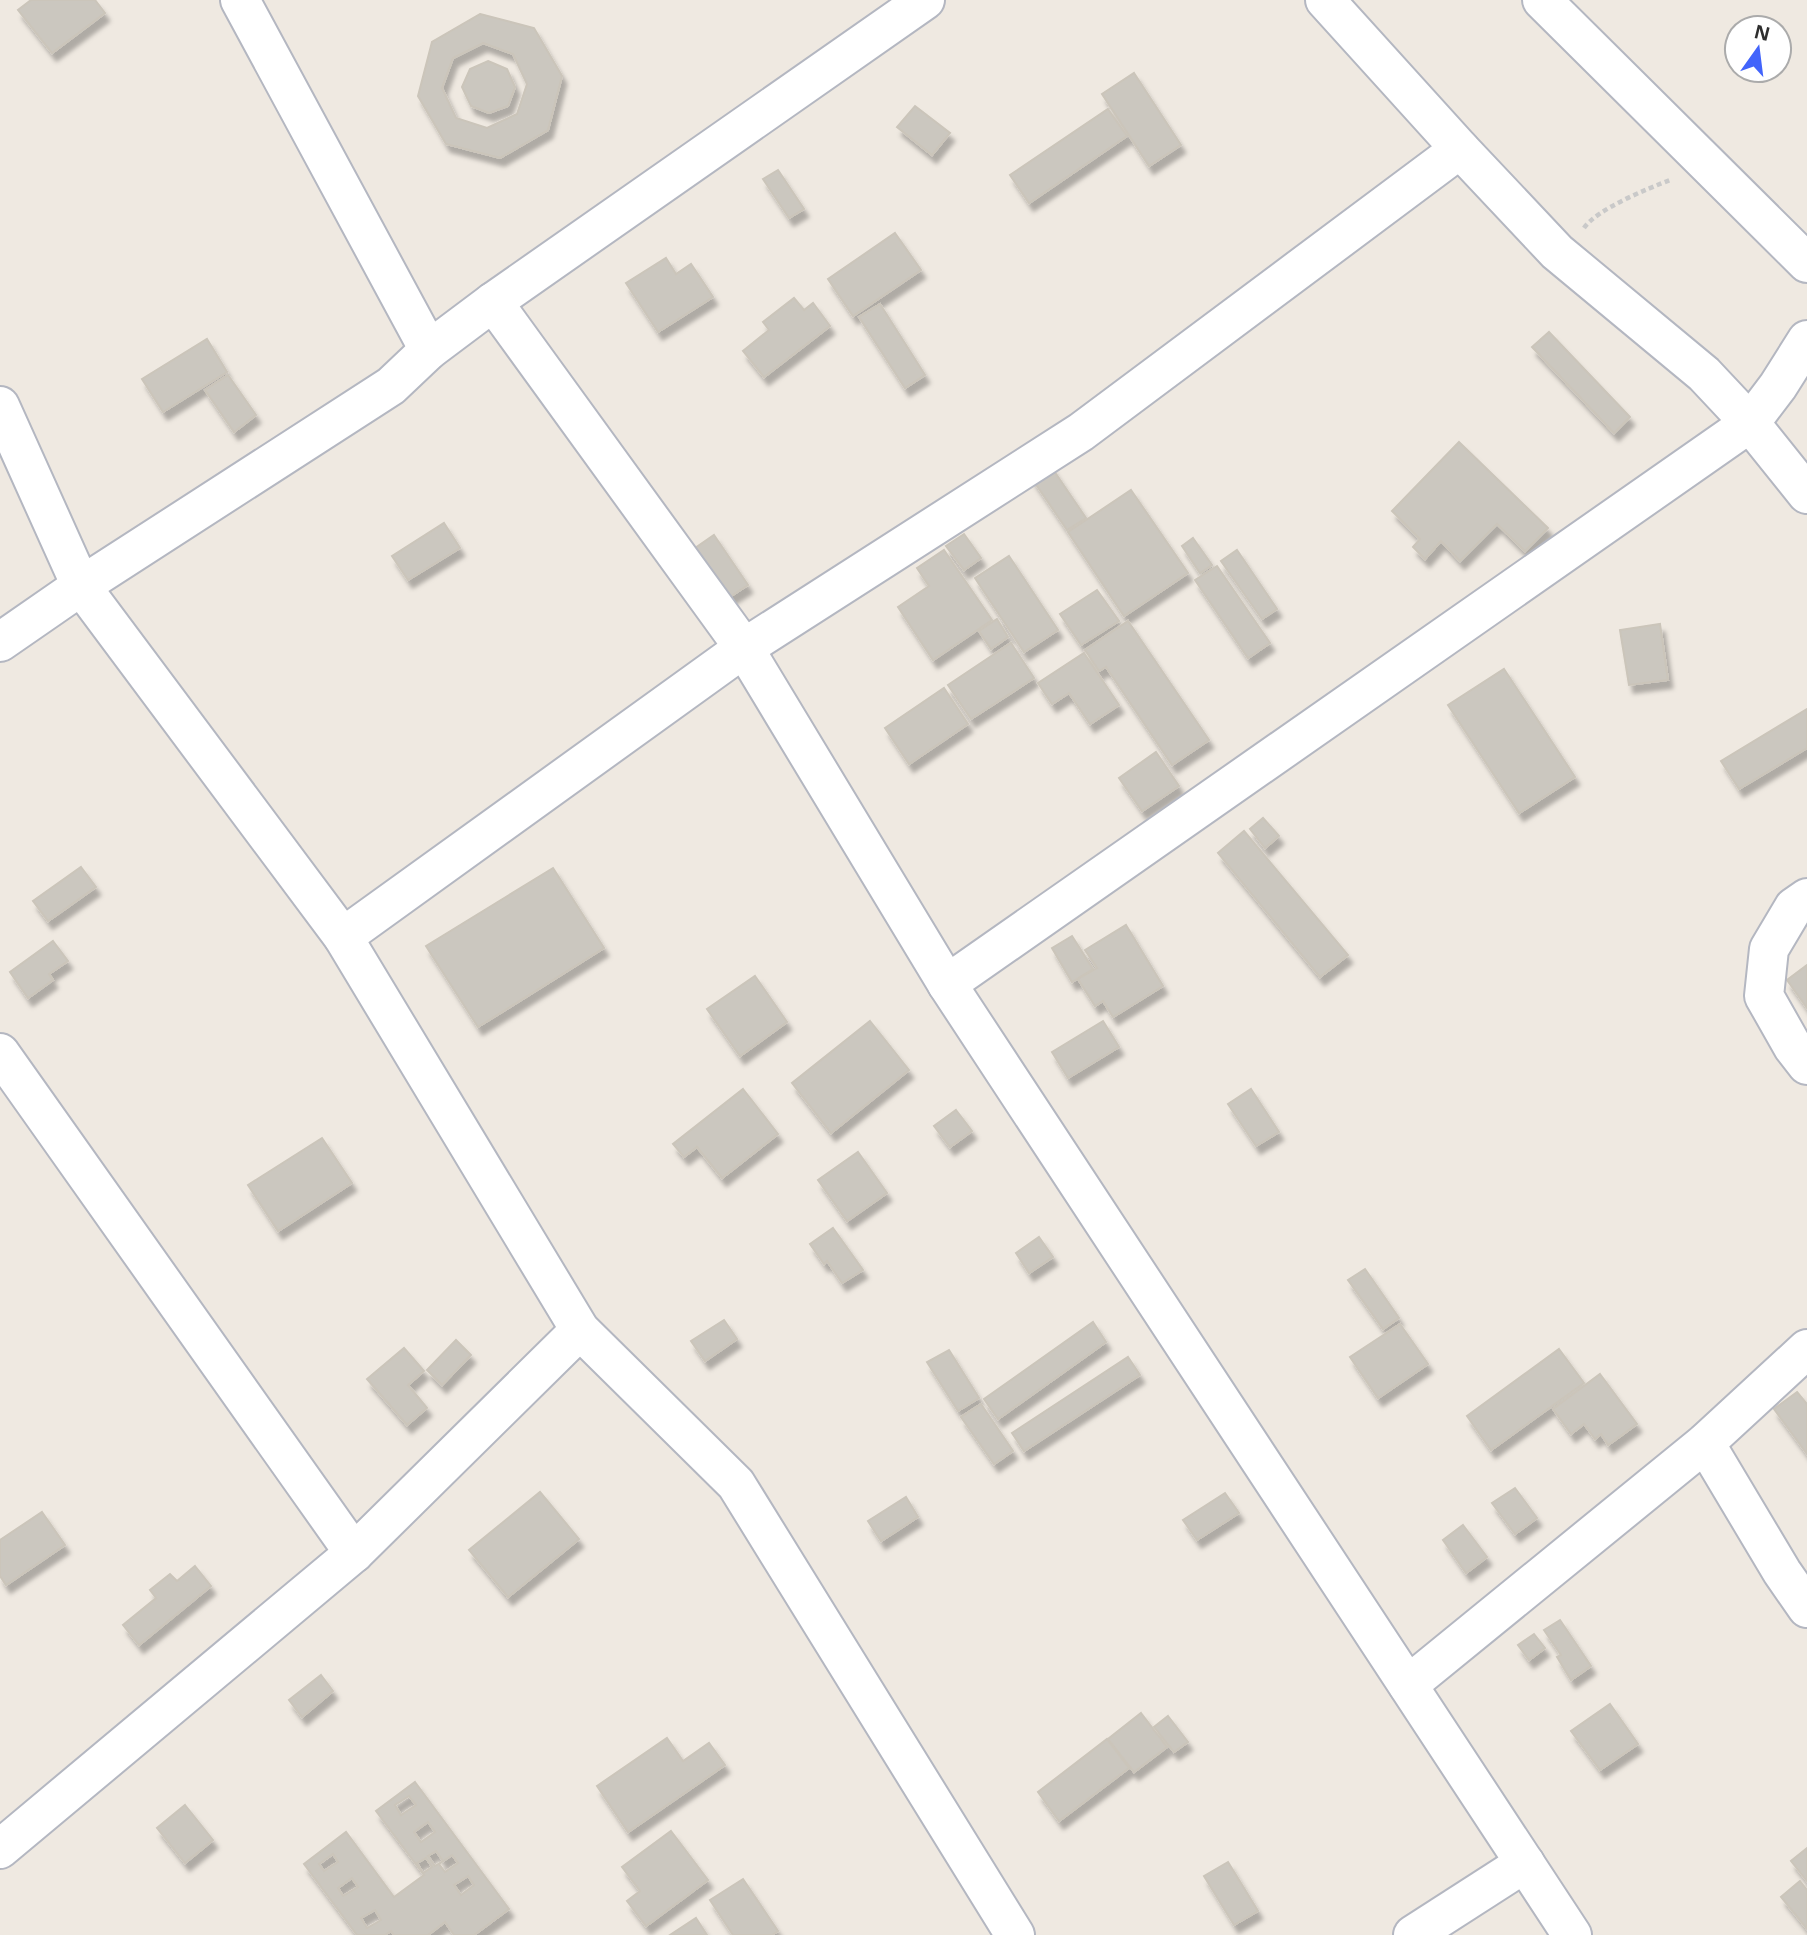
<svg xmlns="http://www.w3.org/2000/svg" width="1807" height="1935" font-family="'Noto Sans',sans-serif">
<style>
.building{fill:#cbc7bf;stroke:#cbc5ba;stroke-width:2;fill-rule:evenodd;filter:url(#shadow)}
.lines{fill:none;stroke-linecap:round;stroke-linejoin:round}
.street-casing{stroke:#b4b7c1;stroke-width:42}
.path{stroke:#c9c9c9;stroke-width:4.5;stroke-dasharray:5 3.5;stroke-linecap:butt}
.street{stroke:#fff;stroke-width:38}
</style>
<defs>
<filter id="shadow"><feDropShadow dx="4.5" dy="8" stdDeviation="2" flood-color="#0004"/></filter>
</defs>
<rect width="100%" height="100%" fill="#efe9e1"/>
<g class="building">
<polygon points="31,0 95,0 105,13 52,53 18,10"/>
<path d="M480,14L534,28L562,76L548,130L500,158L446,144L418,96L432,42ZM483,43L513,54L527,84L517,114L487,128L456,118L442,88L453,58Z"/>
<polygon points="488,61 507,69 515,87 508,106 489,113 471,106 462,87 470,69"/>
<polygon points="1134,73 1181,145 1149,166 1102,94"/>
<polygon points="915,106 950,133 932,155 897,127"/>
<polygon points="1108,109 1127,136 1029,203 1010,175"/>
<polygon points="778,170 804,209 789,218 763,179"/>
<polygon points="895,233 921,270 853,316 828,279"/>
<polygon points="666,258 676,274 691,264 713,297 658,332 626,283"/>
<polygon points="794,298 804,310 813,303 830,326 764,377 743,351 769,330 763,322"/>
<polygon points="880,304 925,375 905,388 859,317"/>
<polygon points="1549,332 1630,417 1614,433 1532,347"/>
<polygon points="207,339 227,372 163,412 142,379"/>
<polygon points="228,375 256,415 234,432 205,390"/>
<polygon points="1459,442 1548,528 1525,551 1497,524 1460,561 1441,541 1425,559 1413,547 1420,539 1392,511"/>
<polygon points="1050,465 1086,518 1067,530 1031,477"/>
<polygon points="1131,490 1188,573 1124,616 1068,532"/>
<polygon points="444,523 460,548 408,580 392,556"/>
<polygon points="964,534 981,558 964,570 946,546"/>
<polygon points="714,535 748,585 719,604 685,555"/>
<polygon points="1193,538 1212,565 1200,573 1182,546"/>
<polygon points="944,550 992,620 933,660 898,607 929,586 917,568"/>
<polygon points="1237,550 1277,609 1262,619 1221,561"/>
<polygon points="1009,556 1058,630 1024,652 975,578"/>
<polygon points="1217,566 1270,643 1248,658 1195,580"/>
<polygon points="1097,590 1119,621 1081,645 1060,614"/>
<polygon points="997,619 1008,637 991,649 979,631"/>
<polygon points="1128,621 1209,740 1172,765 1106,667 1099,671 1085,650"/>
<polygon points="1660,624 1668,680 1629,685 1620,630"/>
<polygon points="1011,643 1034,678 971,719 948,685"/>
<polygon points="1084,653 1119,705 1090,724 1069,693 1052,704 1038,683"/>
<polygon points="1504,669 1575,777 1519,813 1448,705"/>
<polygon points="944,688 968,724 909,764 885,728"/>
<polygon points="1807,709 1807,748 1739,789 1721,761"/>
<polygon points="1156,752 1179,786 1142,811 1119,778"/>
<polygon points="1263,818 1279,836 1265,848 1250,829"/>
<polygon points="1244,831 1348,955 1320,977 1218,853"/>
<polygon points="81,867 96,887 48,921 33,901"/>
<polygon points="553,868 604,948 478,1027 426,946"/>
<polygon points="1126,925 1163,986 1113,1017 1103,1001 1095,1006 1078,979 1097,968 1085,950"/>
<polygon points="1072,936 1093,969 1072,982 1052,948"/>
<polygon points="53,941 68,961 49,974 53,980 28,998 10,972"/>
<polygon points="1807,965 1807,1008 1787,980"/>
<polygon points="755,976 787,1022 740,1056 707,1009"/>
<polygon points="870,1021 909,1070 831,1133 792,1083"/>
<polygon points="1103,1021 1119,1047 1068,1078 1052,1052"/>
<polygon points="743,1089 778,1134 722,1178 697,1147 684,1157 673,1144"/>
<polygon points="1251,1089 1279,1132 1256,1146 1228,1104"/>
<polygon points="956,1110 972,1131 950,1147 934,1126"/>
<polygon points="322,1138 352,1183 278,1231 248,1185"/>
<polygon points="858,1152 887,1193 847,1221 818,1180"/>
<polygon points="833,1228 863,1270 842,1283 827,1261 824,1264 810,1244"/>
<polygon points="1039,1237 1053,1257 1029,1273 1016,1253"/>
<polygon points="1365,1269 1399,1318 1383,1329 1348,1280"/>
<polygon points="724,1320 737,1339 705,1361 691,1341"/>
<polygon points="1093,1322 1106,1342 998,1419 984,1399"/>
<polygon points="1400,1324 1428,1364 1378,1398 1350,1357"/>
<polygon points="456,1340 471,1355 442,1385 427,1370"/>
<polygon points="404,1348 424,1371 408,1385 427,1408 407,1425 367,1379"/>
<polygon points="1559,1349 1584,1383 1491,1450 1467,1416"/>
<polygon points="949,1350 979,1398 958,1411 927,1362"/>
<polygon points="1128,1357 1140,1375 1024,1451 1012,1433"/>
<polygon points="1600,1374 1637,1424 1608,1445 1601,1434 1595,1439 1584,1424 1571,1434 1553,1409"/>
<polygon points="1797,1392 1807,1404 1807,1454 1774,1409"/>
<polygon points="981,1404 1013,1451 994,1464 961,1417"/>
<polygon points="1515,1488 1537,1518 1515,1534 1492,1503"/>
<polygon points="540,1492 579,1539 508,1597 469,1550"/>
<polygon points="1225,1493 1239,1513 1197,1540 1183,1520"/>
<polygon points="906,1497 918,1517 881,1541 868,1521"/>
<polygon points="42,1512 65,1545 6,1585 0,1576 0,1540"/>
<polygon points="1463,1525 1487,1557 1466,1573 1443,1540"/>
<polygon points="195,1566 211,1586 139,1645 123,1625 156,1598 150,1590 170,1574 177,1581"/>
<polygon points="1560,1620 1591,1666 1571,1680 1557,1657 1561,1655 1544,1630"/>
<polygon points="1534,1634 1545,1648 1529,1660 1518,1645"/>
<polygon points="321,1675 333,1691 302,1717 289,1700"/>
<polygon points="1610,1704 1638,1744 1600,1770 1571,1731"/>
<polygon points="1141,1713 1167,1747 1134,1772 1108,1739"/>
<polygon points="1168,1716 1188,1742 1174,1752 1154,1727"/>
<polygon points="667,1738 683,1761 709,1743 725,1765 628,1832 597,1786"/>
<polygon points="1107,1739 1129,1768 1059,1821 1038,1792"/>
<path d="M415,1782L509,1909L474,1935H454L445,1922L428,1935H394L391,1931L385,1935H357L304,1864L346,1832L394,1897L424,1875L376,1811ZM409,1796L416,1805L401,1815L395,1805ZM428,1822L435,1832L421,1842L414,1832ZM436,1851L443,1861L435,1866L428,1856ZM333,1854L338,1862L324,1871L319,1864ZM452,1855L458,1863L445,1872L439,1864ZM426,1858L432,1867L423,1873L417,1863ZM468,1876L474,1885L461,1895L454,1885ZM352,1878L358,1887L343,1896L338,1888ZM375,1910L381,1920L367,1928L361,1918Z"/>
<polygon points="185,1805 213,1840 185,1863 157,1828"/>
<polygon points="671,1831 708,1880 646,1926 627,1901 640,1891 622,1867"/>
<polygon points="1807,1848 1807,1881 1791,1861"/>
<polygon points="1228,1862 1258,1911 1234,1925 1204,1876"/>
<polygon points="743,1879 778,1931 772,1935 733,1935 710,1900"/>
<polygon points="1800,1881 1807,1890 1807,1929 1781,1897"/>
<polygon points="696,1918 707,1935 670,1935"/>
</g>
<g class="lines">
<g class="street-casing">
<g id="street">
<polyline points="240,0 429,350"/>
<polyline points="1325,0 1460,149 1557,252 1704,374 1750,423 1807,494"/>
<polyline points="1542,0 1807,263"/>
<polyline points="493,302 744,648 947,984 1572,1935"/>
<polyline points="0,406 81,586 343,937 580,1330 736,1484 1015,1935"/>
<polyline points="0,642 81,586 391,386 429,350 493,302 925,0"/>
<polyline points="1807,898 1794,907 1769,949 1764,996 1793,1047 1807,1065"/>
<polyline points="343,937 744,648 1081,432 1460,149"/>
<polyline points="947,984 1750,423 1778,386 1807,340"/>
<polyline points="0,1053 354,1553"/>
<polyline points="1705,1443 1782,1572 1807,1608"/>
<polyline points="1408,1685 1705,1443 1807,1349"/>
<polyline points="0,1849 354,1553 580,1330"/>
<polyline points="1413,1935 1525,1863"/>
</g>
</g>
<path class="path" d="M1584,228C1597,209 1647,189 1670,180"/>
<use href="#street" class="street"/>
</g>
<g transform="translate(1758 49) rotate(14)"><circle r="33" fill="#ffffff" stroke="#ababab" stroke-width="2"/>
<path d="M0-5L12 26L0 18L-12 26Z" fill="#4264fb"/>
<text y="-10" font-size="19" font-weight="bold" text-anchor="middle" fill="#2e2e2e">N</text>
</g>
</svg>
